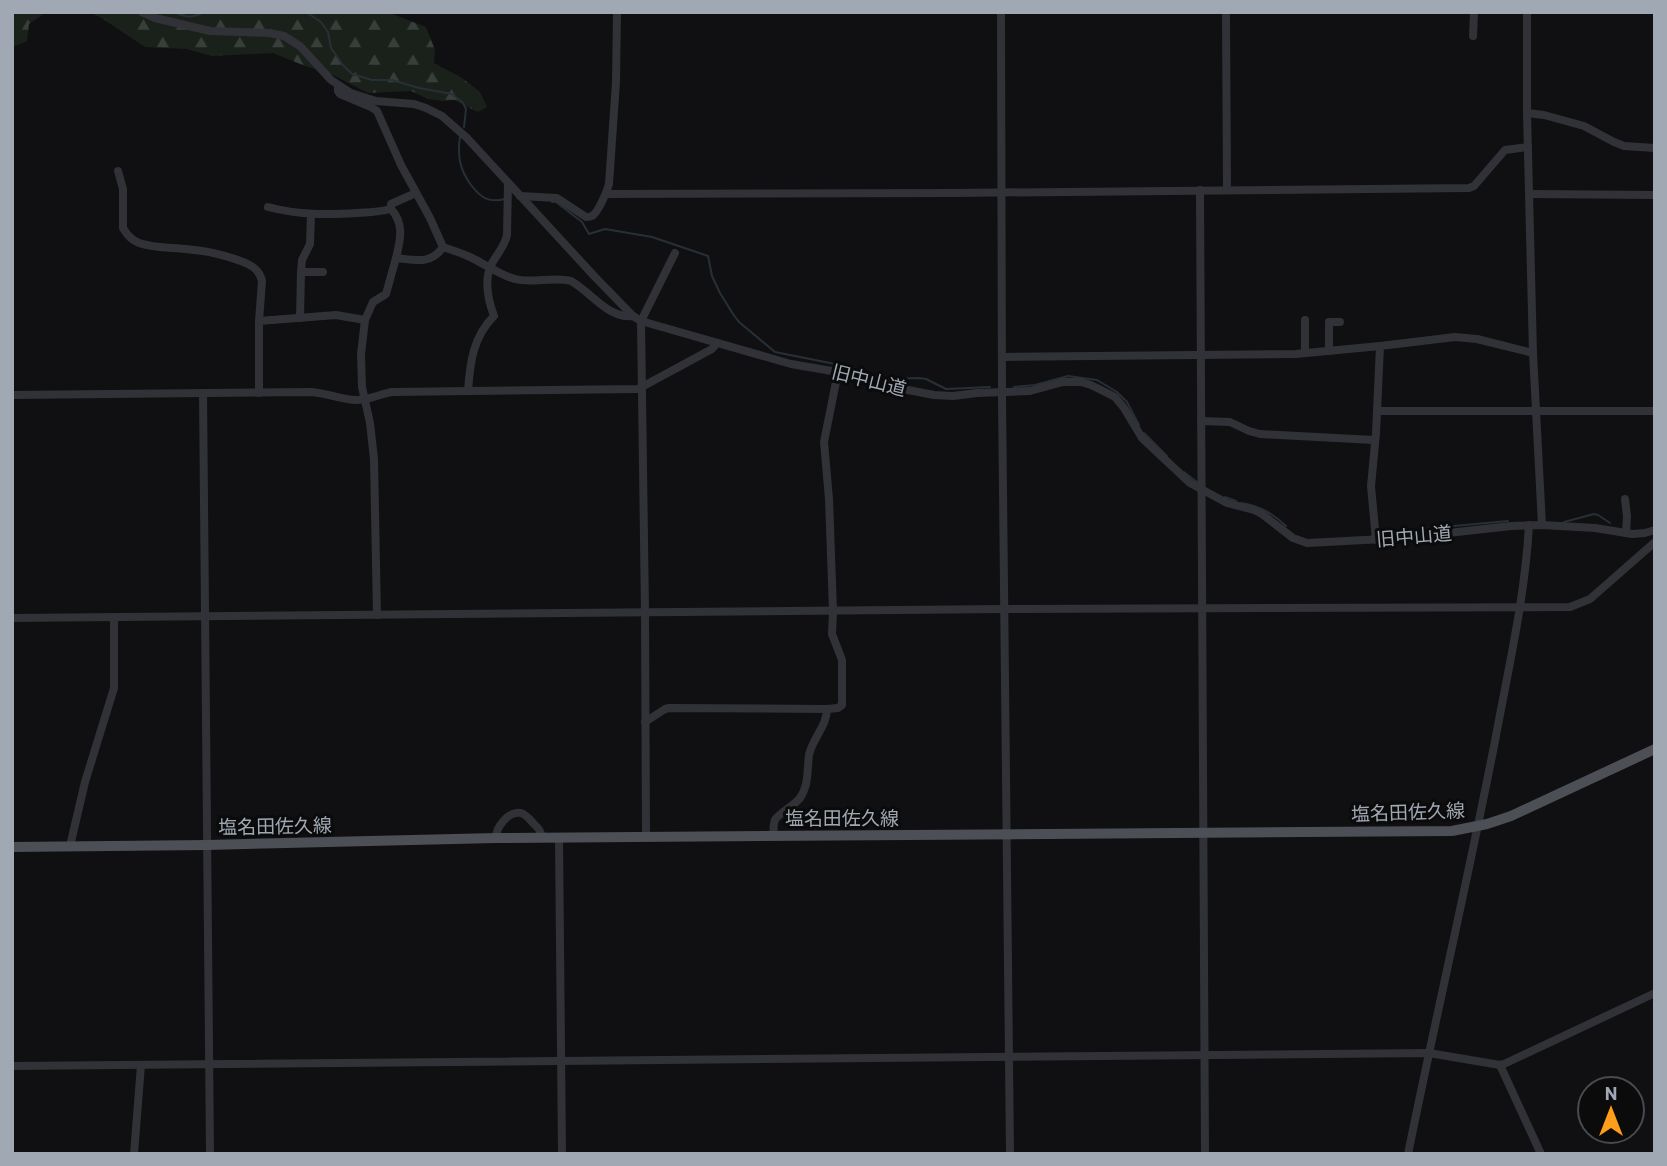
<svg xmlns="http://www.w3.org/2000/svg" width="1667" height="1166" font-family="Barlow,'Noto Sans JP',sans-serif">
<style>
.forest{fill:url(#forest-firs)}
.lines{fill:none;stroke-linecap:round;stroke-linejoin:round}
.stream{stroke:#263036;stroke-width:2}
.minor{stroke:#313237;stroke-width:8}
.major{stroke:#4c4f56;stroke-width:10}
.labels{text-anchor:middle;stroke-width:6;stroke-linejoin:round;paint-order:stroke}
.street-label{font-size:19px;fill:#a0a8b4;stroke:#0b0b0c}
</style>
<defs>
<pattern id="forest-firs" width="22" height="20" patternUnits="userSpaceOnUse" patternTransform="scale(1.75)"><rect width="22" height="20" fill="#1a211a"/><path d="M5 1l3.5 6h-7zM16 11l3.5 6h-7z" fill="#383e39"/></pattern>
</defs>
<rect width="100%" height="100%" fill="#101012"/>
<g class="forest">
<polygon points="12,12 46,12 29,24 27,41 12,47"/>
<polygon points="88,12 387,12 426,27 435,50 434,63 462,78 480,92 487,107 478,112 454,100 443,101 428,99 411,91 368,93 333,75 305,66 273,53 212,56 187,49 145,47 100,17"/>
</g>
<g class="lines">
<g class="stream">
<path d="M174,12C188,18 191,18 205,12"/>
<polyline points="306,12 321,22 328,32 331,48 342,64 352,74 372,80 392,80 419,88 452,94 463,103 466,109 464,127"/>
<path d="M460,137C457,156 460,170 471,185C481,198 489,203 505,199"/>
<polyline points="552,202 556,202 582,222 589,234 605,229 652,237 708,256 712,276 720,293 733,314 739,322 775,352 850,367 883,379 919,378 926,379 946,389 990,387"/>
<polyline points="1014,387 1035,385 1068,376 1097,380 1117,392 1127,402 1139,425"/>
<polyline points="1144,433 1167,456"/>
<polyline points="1184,472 1197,482"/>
<polyline points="1225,497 1236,501"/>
<path d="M1241,503C1260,506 1272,513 1286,526"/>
<polyline points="1564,522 1594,514 1598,515 1610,523"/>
<polyline points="1421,529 1508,521"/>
</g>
<g class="minor">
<polyline points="142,12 155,18 210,31 270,33 284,36 300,46 331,80 351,93 376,101 414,104 426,108 442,116 467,138 595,277 633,316 641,321 791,364 838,372 877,384 934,395 953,396 977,393 1030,391 1063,382 1081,382 1091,385 1115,397 1124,408 1142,438 1190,483 1227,503 1254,510 1262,514 1293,538 1307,543 1403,538 1511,526 1542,525 1595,528 1632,534 1645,533 1655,530"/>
<polyline points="1001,12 1002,397 1010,1154"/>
<polyline points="1226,12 1227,190"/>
<polyline points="1527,12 1527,113 1533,353 1542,525"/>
<polyline points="1473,36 1474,12"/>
<path d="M338,85V91L340,94L371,107L377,111L401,165L430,218L443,247C452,250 461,253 470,257C485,264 499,275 515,279C533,284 552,276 571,281C591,292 608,319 633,316"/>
<polyline points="1527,113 1544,115 1584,126 1614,142 1624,146 1655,148"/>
<path d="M118,171L123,189V228C127,235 131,240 139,243C156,249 177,247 194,250C209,251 241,259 253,267C258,271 261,275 262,281L259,321V393"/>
<polyline points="1200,190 1205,1154"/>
<polyline points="606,194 953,193 1469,188 1474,186 1505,150 1528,147"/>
<polyline points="1529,194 1655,195"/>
<path d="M520,196L557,198L586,217C588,217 590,217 592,216C598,213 607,191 609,184L616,82L617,12"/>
<path d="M268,207C299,215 326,215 357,213C369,212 380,212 391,209V204L416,193"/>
<path d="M391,209C405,224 400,241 396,258"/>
<polyline points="301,272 302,260 310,244 311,214"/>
<polyline points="300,318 301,272 323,272"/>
<polyline points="1305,320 1305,352"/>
<polyline points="259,321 336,315 365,320"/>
<polyline points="1329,351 1329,322 1340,322"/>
<polyline points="1002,357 1296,354 1380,346 1455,337 1477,339 1533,353"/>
<path d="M468,391C470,362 473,337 494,316C488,300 484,281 491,265C497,254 505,246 507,235L508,183"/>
<polyline points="203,393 210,1154"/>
<path d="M12,395L311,392C327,393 341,400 357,400C369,400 380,394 392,392L638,389L712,349L717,343"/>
<polyline points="1377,411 1655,411"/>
<polyline points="1201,421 1230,422 1249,431 1260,434 1374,440"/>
<polyline points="1625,499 1627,516 1626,533"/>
<polyline points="1376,540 1371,486 1376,433 1380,346"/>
<path d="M377,615L374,459L370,423L362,387L361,354L365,320L373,302L386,294L396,258C415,260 431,265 443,247"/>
<polyline points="12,618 1005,609 1570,607 1590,599 1655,542"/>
<polyline points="645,722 665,709 669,708 827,709"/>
<path d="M773,836C774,831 773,824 775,820C778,814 794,806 800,798C809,785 807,770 809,755C812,739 827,726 827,709L838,708L842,705V660L832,634L833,611L829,499L824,442L838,372"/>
<polyline points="646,837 645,612 641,321 675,253"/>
<path d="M496,838C496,827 508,811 521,813C527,815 530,820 534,824C539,829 541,831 542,838"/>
<polyline points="559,838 562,1154"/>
<polyline points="70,846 85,782 114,688 114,617"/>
<polyline points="1500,1065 1541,1154"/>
<polyline points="12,1066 1429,1053 1500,1065 1504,1064 1655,993"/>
<polyline points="134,1154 141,1065"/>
<path d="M1408,1154C1436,1016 1468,879 1495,741C1508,670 1525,598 1529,525"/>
</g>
<polyline class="major" points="12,847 207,845 496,838 1452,831 1487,824 1511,816 1655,749"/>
</g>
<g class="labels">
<g class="street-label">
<text transform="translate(869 380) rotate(14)" y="7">旧中山道</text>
<text transform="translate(1414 536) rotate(-5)" y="7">旧中山道</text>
<text transform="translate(1408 812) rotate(-2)" y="7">塩名田佐久線</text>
<text x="842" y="825">塩名田佐久線</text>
<text transform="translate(275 826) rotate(-1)" y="7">塩名田佐久線</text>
</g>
</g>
<rect width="1667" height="1166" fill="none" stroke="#a0a8b4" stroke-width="28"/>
<g transform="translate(1611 1110)"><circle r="33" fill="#0b0b0c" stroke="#474a4f" stroke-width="2"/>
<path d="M0-5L12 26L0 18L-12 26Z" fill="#ff9e1a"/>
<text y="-10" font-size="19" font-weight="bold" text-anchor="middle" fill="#a0a8b4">N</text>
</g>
</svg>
